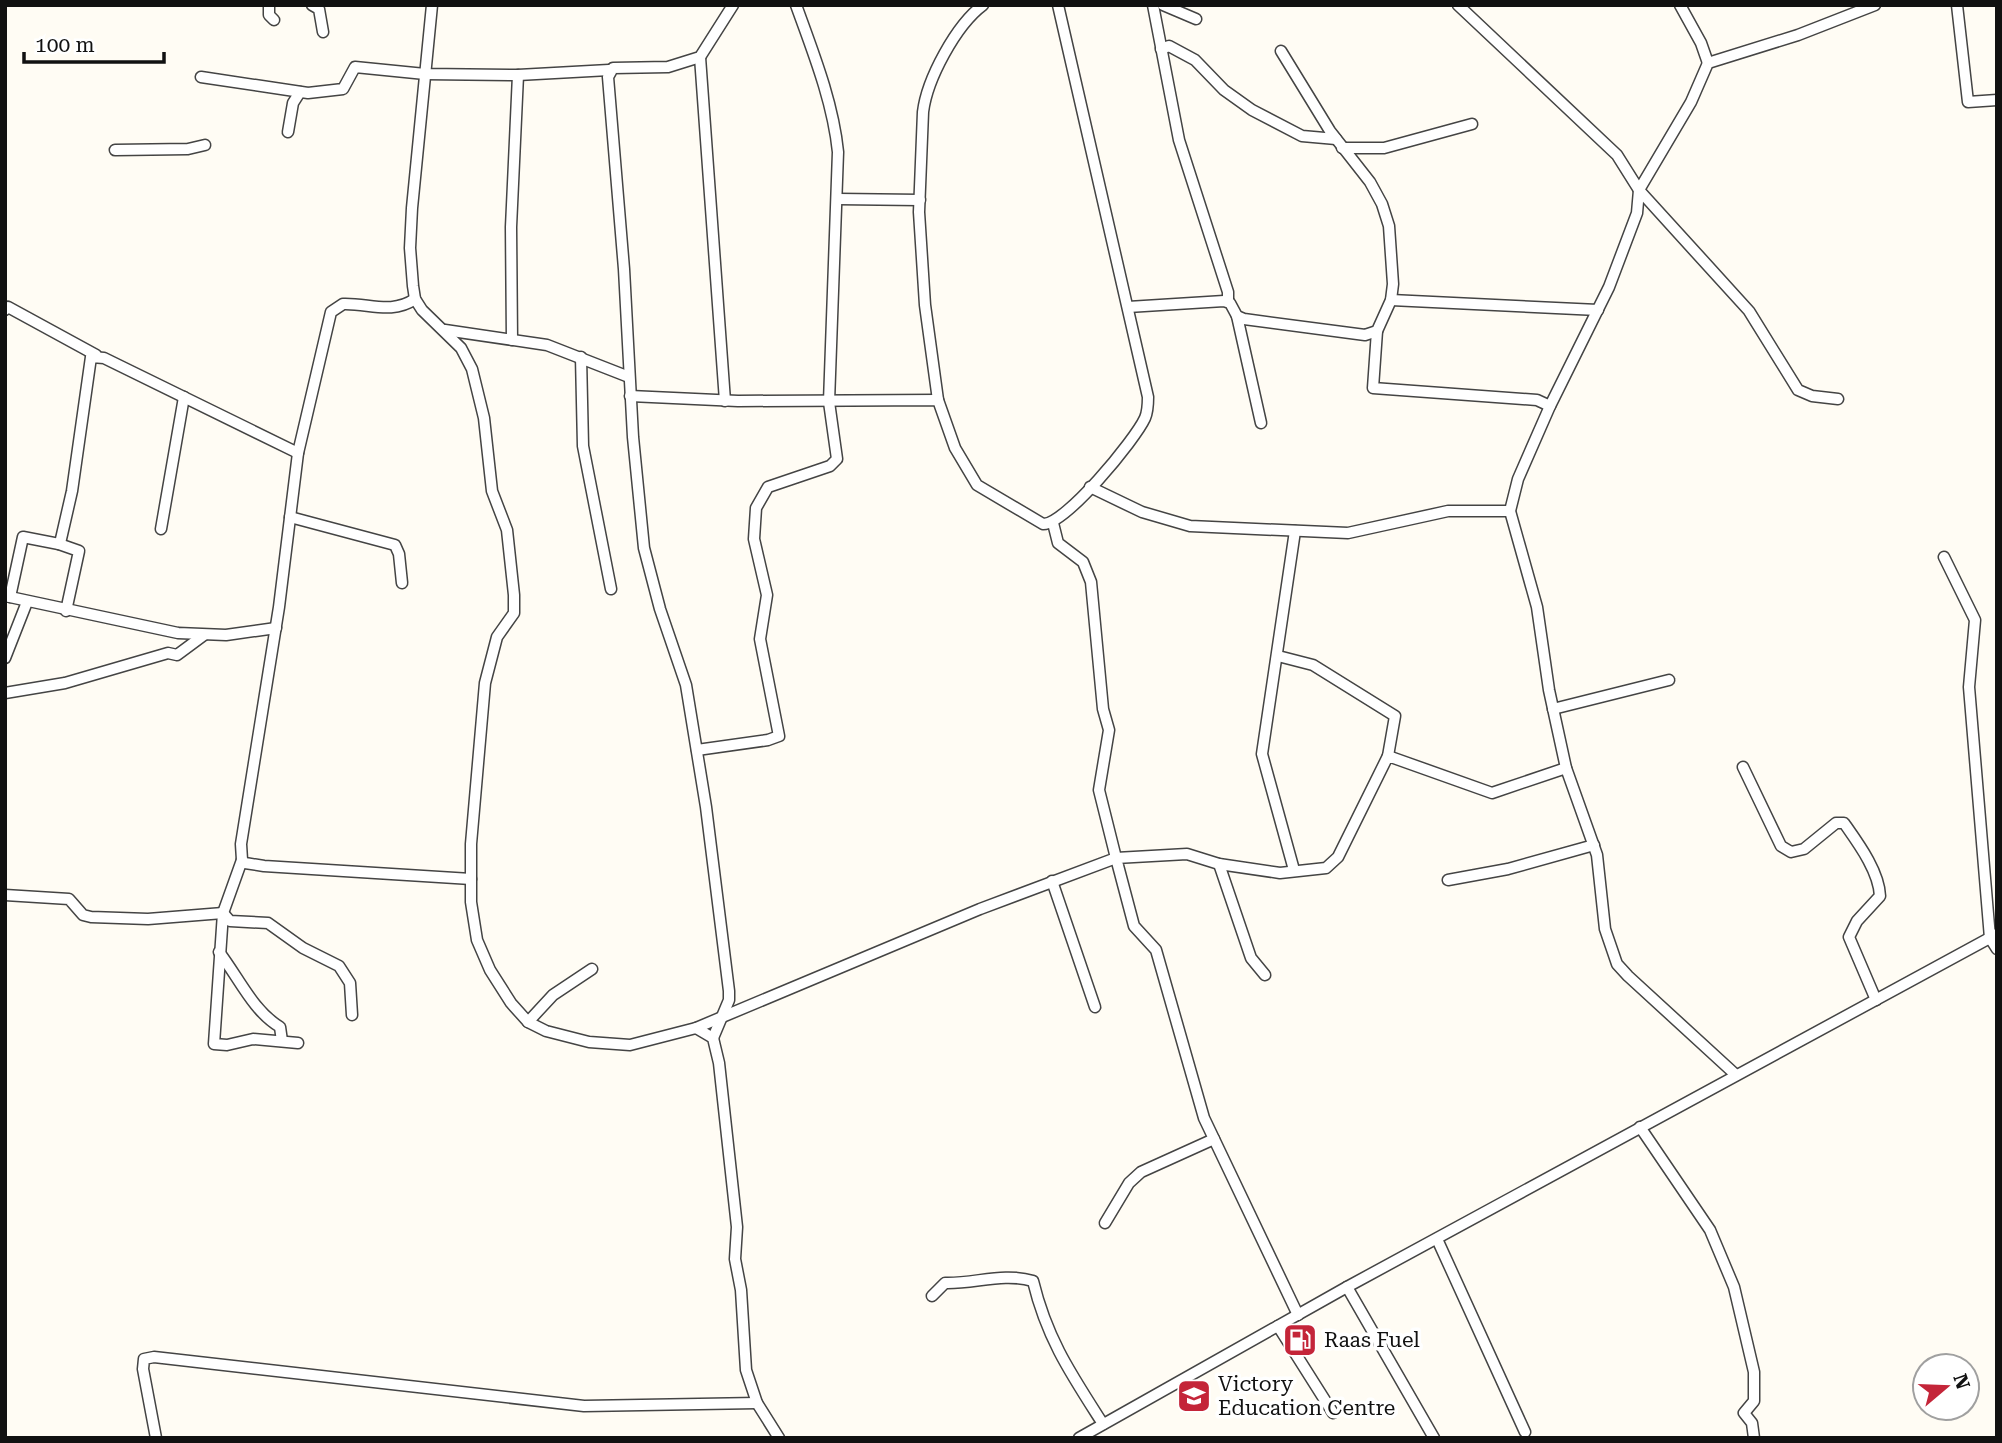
<svg xmlns="http://www.w3.org/2000/svg" width="2002" height="1443" font-family="'Roboto Serif',serif">
<style>
.lines{fill:none;stroke-linecap:round;stroke-linejoin:round}
.street-casing{stroke:#444;stroke-width:13}
.street{stroke:#fff;stroke-width:10}
.labels{text-anchor:middle;stroke-width:7;stroke-linejoin:round;paint-order:stroke}
.poi-label{font-size:21px;fill:#111;stroke:#fff;text-anchor:start}
</style>
<rect width="100%" height="100%" fill="#fffcf4"/>
<g class="lines">
<g class="street-casing">
<g id="street">
<polyline points="269,5 269,15 274,20"/>
<polyline points="312,5 319,9 323,32"/>
<polyline points="432,5 412,208 410,248 413,286 415,299 422,310 461,348 472,369 484,418 492,491 507,530 514,595 514,613 497,637 485,683 471,844 471,902 477,940 490,970 511,1003 528,1022 546,1031 589,1042 630,1045 696,1028 713,1038 719,1063 737,1227 735,1259 741,1290 746,1370 757,1403 779,1438"/>
<polyline points="1153,5 1179,140 1228,292 1228,302"/>
<polyline points="1163,5 1196,19"/>
<polyline points="1458,5 1617,155 1639,190 1749,311 1798,390 1812,396 1838,399"/>
<polyline points="1680,5 1701,43 1708,63"/>
<polyline points="1957,5 1968,102 1997,100"/>
<polyline points="1161,49 1169,46 1195,60 1224,90 1252,110 1302,136 1336,139"/>
<polyline points="700,57 725,401"/>
<polyline points="201,77 308,93 343,89 355,67 425,74 518,75 609,70"/>
<polyline points="288,132 293,103 300,92"/>
<polyline points="1342,148 1384,148 1472,124"/>
<polyline points="115,150 188,149 205,145"/>
<polyline points="838,199 920,200"/>
<path d="M415,299C391,315 369,303 343,304L331,312L298,453L279,607L241,844L242,860L245,863L264,866L471,879"/>
<polyline points="1391,300 1598,310"/>
<polyline points="1128,307 1224,301 1230,303 1237,316 1244,319 1365,335 1377,331 1391,300 1393,284 1389,226 1382,204 1370,182 1330,131 1281,51"/>
<polyline points="5,310 8,307 96,355"/>
<polyline points="1237,316 1261,423"/>
<polyline points="445,330 547,345 629,377"/>
<polyline points="1377,331 1373,388 1537,400 1550,406"/>
<polyline points="512,340 511,227 518,75"/>
<polyline points="581,357 583,446 611,589"/>
<path d="M630,396L738,401L938,400L955,448L977,485L1043,524C1065,525 1135,440 1145,418C1148,411 1148,404 1148,397L1058,5"/>
<path d="M938,400L925,305L919,212L923,112C927,79 956,25 983,5"/>
<polyline points="1090,487 1142,512 1190,526 1348,533 1448,511 1510,511"/>
<polyline points="290,517 395,545 399,554 402,583"/>
<polyline points="161,529 184,397"/>
<polyline points="59,544 79,551 66,611"/>
<polyline points="1944,557 1975,620 1969,687 1990,938 1997,949"/>
<polyline points="5,596 10,597 23,537 59,544 61,539 72,491 91,357 104,358 298,453"/>
<polyline points="10,597 178,633 226,635 276,628"/>
<polyline points="1278,656 1313,665 1395,716 1388,756"/>
<polyline points="5,658 27,602"/>
<polyline points="5,693 65,683 168,653 177,655 204,635"/>
<polyline points="1553,709 1669,680"/>
<path d="M697,750L768,740L779,736L760,639L767,595L754,539L756,508L768,487L830,466L837,459L829,402L838,152C833,102 813,52 796,5"/>
<path d="M1743,767L1781,846L1791,852L1804,849L1836,823H1844C1858,843 1879,871 1880,896L1857,921L1849,937L1876,1000"/>
<polyline points="242,860 223,913 214,1044 227,1045 253,1039 298,1043"/>
<polyline points="1219,864 1251,958 1265,975"/>
<polyline points="1294,870 1262,754 1295,531"/>
<polyline points="1448,880 1508,869 1594,845"/>
<polyline points="1052,881 1095,1007"/>
<polyline points="5,895 69,899 83,915 91,917 148,919 223,913 230,921 268,923 303,948 339,966 350,983 352,1015"/>
<path d="M219,952C239,978 253,1011 280,1027L282,1041"/>
<polyline points="528,1022 553,995 592,969"/>
<polyline points="696,1028 980,909 1116,858 1099,790 1109,730 1103,709 1091,582 1083,562 1058,543 1053,523"/>
<polyline points="713,1038 729,1000 729,991 706,807 686,685 660,609 644,548 633,437 624,269 608,77 613,68 668,67 700,57 733,5"/>
<polyline points="1736,1075 1628,976 1617,964 1605,929 1597,855 1566,768 1549,690 1537,607 1510,511 1518,479 1550,406 1609,287 1637,213 1639,190 1691,102 1708,63 1798,35 1875,5"/>
<polyline points="1640,1127 1710,1230 1734,1287 1754,1372 1754,1401 1744,1413 1752,1423 1754,1438"/>
<polyline points="1105,1223 1129,1183 1141,1172 1214,1139"/>
<polyline points="1437,1239 1525,1432"/>
<polyline points="1347,1287 1434,1438"/>
<path d="M932,1296L945,1283C975,1284 1003,1272 1033,1281C1047,1339 1071,1374 1103,1424"/>
<polyline points="1298,1315 1204,1118 1156,950 1134,926 1116,858 1187,854 1219,864 1280,873 1326,868 1338,857 1388,756 1492,793 1566,768"/>
<polyline points="1278,1326 1333,1413"/>
<polyline points="156,1438 143,1369 144,1359 154,1357 584,1406 757,1403"/>
<polyline points="1079,1438 1347,1287 1997,934"/>
</g>
</g>
<use href="#street" class="street"/>
</g>
<defs>
<g id="fuel-square" transform="scale(1.75)"><rect x="-9" y="-9" width="18" height="18" rx="4" fill="#c42539" stroke="#fff"/><path d="M-5.5-6h7V0h2V4h1.3V-2.5L3-4.5l.8-.8L6-3V5H2.5V1h-1V6h-7ZM-4.2-4.7v3.2H.2V-4.7Z" fill="#fff"/></g>
<g id="school-square" transform="scale(1.75)"><rect x="-9" y="-9" width="18" height="18" rx="4" fill="#c42539" stroke="#fff"/><path d="M0-5L7-2L0 1L-7-2ZM-4 1L0 2.5L4 1V4Q0 6-4 4Z" fill="#fff"/></g>
</defs>
<g fill-rule="evenodd">
<use href="#fuel-square" x="1300" y="1340"/>
<use href="#school-square" x="1194" y="1396"/>
</g>
<g class="labels">
<g class="poi-label">
<text x="1324" y="1347">Raas Fuel</text>
<text x="1218" y="1391">Victory<tspan x="1218" dy="24">Education Centre</tspan></text>
</g>
</g>
<rect width="2002" height="1443" fill="none" stroke="#111111" stroke-width="14"/>
<g transform="translate(1946 1387) rotate(71)"><circle r="33" fill="#ffffff" stroke="#a0a0a0" stroke-width="2"/>
<path d="M0-5L12 26L0 18L-12 26Z" fill="#c42539"/>
<text y="-10" font-size="19" font-weight="bold" text-anchor="middle" fill="#111111">N</text>
</g>
<path d="M24 52v10h140v-10" fill="none" stroke="#111111" stroke-width="3.5"/>
<text x="35" y="52" font-size="21" fill="#111111" stroke="#ffffff" stroke-width="5" paint-order="stroke">100 m</text>
</svg>
